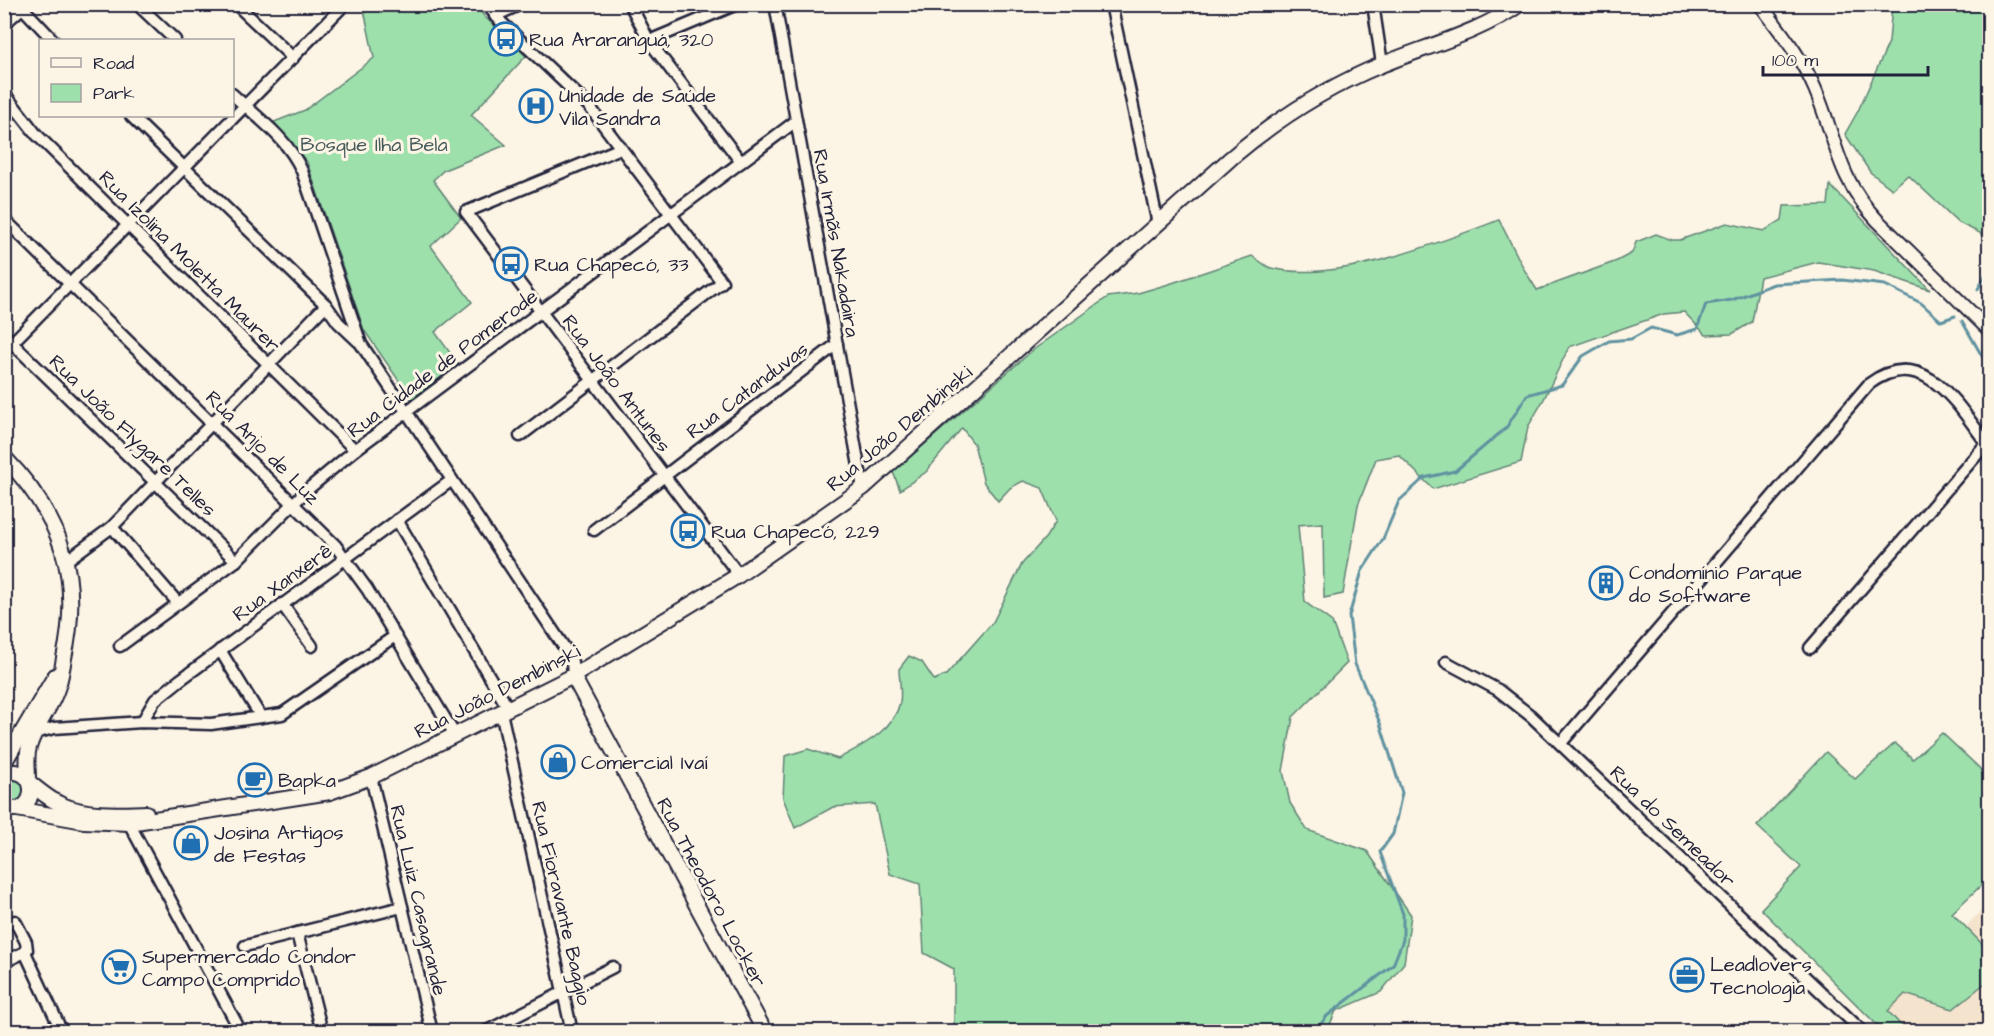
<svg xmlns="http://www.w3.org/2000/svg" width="1994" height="1036" font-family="'Architects Daughter',sans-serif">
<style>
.built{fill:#f5e4cd}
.green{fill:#9de0ac;stroke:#608174;stroke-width:1.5}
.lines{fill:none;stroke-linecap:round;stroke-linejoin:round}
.stream{stroke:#6192a0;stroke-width:3}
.minor-casing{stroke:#22223b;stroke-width:15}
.tertiary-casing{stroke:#22223b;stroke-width:16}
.secondary-casing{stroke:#22223b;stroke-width:18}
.minor{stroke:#fcf5e5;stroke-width:10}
.tertiary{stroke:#fcf5e5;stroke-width:12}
.secondary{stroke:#fcf5e5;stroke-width:14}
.labels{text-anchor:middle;stroke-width:6;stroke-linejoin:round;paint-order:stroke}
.poi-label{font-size:20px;fill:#22223b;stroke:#fcf5e5;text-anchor:start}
.park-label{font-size:20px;fill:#475b5d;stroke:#fcf5e5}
.street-label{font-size:20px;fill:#22223b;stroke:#fcf5e5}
</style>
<rect width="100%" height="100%" fill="#fcf5e5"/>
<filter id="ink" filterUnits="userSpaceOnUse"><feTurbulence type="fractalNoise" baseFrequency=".0167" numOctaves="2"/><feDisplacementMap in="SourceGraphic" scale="12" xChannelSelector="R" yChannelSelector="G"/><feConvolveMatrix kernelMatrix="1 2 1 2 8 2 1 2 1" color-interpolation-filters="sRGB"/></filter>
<g filter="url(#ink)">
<polygon class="built" points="1989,902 1989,1031 1884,1031 1875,1023"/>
<g class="green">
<polygon points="363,5 476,5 484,16 526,56 471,115 506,145 444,170 433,180 461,218 431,246 472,302 435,332 461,368 412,400 364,330 307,162 274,122 305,110 374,58"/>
<polygon points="1892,5 1989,5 1989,245 1980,233 1959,223 1908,175 1892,189 1870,172 1845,134 1858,111 1889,42"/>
<path d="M1830,185L1930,290L1874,271L1818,262L1760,277L1752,322L1732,334L1706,335L1684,312L1664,314L1569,347L1544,399L1528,427L1521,462L1433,489L1399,455L1376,459L1358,505L1343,594L1324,598L1323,523L1298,525L1305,602L1332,622L1347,663L1293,717L1283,771L1290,803L1307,830L1367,851L1411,915L1404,963L1381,992L1336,1011L1327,1031H954V969L924,953L920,884L890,874L875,804L833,807L795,828L783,798L785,756L808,749L838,759C861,746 894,731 900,702C902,692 899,679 899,669L909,656L922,662L934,680L946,675L993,622L1022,564L1046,537L1056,521L1042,488L1023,481L1010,488L998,501L984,483L974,444L962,428L926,472L900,490L893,472L1033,350L1108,297L1138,293L1169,284L1252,256C1258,260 1265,266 1271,268C1335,284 1438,243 1499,220L1525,271L1537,290L1617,261L1632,253L1636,242L1656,234L1672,240H1680L1727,223L1764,231L1782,220L1784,206L1828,205Z"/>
<polygon points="1942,733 1989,777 1989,878 1952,913 1989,951 1989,980 1953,1009 1905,994 1888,1011 1906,1031 1883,1031 1761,909 1801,867 1757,826 1826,752 1855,779 1895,743 1913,759"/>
<polygon points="9,779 17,779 24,784 26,795 18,803 5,801 5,781"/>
</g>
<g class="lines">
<g class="stream">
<polyline points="1978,289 1990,267"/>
<polyline points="1962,321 1990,370"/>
<polyline points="1315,1032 1327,1016 1393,965 1403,940 1403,914 1380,852 1393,834 1402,793 1380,723 1355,664 1349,616 1362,571 1383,539 1399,501 1424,478 1455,471 1506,428 1527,395 1562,385 1583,356 1609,341 1631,339 1651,328 1677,335 1697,329 1706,304 1732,300 1774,284 1842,280 1885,285 1921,303 1941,321 1955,316"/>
</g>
<g class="minor-casing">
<g id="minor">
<polyline points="19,4 53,40"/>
<polyline points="137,4 175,40"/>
<polyline points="236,4 293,58"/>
<polyline points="487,4 502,23 589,106 722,282 520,436"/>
<polyline points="630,4 649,41 741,162"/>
<polyline points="775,4 863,488"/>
<polyline points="1111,4 1158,224"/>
<polyline points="1373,4 1382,64"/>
<polyline points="495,16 521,4"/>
<polyline points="4,24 22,8"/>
<polyline points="649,41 737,4"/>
<polyline points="4,93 36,134 355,450"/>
<path d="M232,94C258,118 288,139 302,171L361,344L568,653L572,662L573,676"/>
<polyline points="131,116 326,305 338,322 358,341"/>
<polyline points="621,148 466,212 739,575"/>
<polyline points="4,219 335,545 367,589 455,735"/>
<polyline points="4,335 236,561"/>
<polyline points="4,351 345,4"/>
<polyline points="397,520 508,708"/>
<polyline points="112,527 178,603"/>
<polyline points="594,530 837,344"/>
<polyline points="66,561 112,527 326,305"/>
<polyline points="282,604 312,646"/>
<polyline points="120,646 236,561 307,490 355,450 796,121"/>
<polyline points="1810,648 1986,444"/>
<polyline points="220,650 261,717"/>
<polyline points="1446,662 1498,690 1531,716 1863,1032"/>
<polyline points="501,712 572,1032"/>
<polyline points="142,722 155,700 180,680 452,480"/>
<polyline points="35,733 54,728 142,722 211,724 282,714 395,636"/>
<path d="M1561,743L1869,384C1925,342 1960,409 1990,448"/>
<polyline points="371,777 432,1032"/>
<polyline points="129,823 241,1032"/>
<polyline points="15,921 26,942 27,950 25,952 62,1032"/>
<polyline points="297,933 322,1032"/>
<polyline points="245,946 402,907"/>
<polyline points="4,962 25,952"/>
<polyline points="485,1032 613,967"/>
</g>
</g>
<g class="tertiary-casing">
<path id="tertiary" d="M1760,4C1780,31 1802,58 1815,89C1837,140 1836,176 1877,220L1990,331"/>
</g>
<g class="secondary-casing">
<g id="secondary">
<path d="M4,457C62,517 82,577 64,658C62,669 61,679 57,689C50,710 35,726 29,747C26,757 28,768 28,779"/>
<polyline points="573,676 765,1032"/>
<polyline points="4,763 55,676"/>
<path d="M4,774C40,761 40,820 4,807"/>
<path d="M31,784C40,791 50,800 62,805C87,816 119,814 146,813"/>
<path d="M17,809L84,821L129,823L330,792L371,777L573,676L739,575L863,488L1231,158C1277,119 1325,88 1381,65C1427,46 1479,33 1520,4"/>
</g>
</g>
<use href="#minor" class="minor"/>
<use href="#tertiary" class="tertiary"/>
<use href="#secondary" class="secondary"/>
</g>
</g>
<defs>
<g id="bus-ring" transform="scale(1.725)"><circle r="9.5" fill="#fcf5e5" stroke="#1f6fb2" stroke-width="1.5"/><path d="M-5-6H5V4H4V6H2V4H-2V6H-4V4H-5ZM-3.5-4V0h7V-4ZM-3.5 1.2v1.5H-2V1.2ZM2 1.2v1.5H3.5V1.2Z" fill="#1f6fb2"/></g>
<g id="hospital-ring" transform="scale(1.725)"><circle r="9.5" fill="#fcf5e5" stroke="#1f6fb2" stroke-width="1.5"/><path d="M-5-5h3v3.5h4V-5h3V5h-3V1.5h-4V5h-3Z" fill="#1f6fb2"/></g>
<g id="building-ring" transform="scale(1.725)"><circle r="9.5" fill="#fcf5e5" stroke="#1f6fb2" stroke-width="1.5"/><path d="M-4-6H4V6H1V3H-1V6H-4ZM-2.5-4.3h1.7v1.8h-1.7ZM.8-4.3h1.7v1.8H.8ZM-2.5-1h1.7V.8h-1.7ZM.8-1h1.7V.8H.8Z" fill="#1f6fb2"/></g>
<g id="shop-ring" transform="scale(1.725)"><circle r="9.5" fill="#fcf5e5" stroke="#1f6fb2" stroke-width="1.5"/><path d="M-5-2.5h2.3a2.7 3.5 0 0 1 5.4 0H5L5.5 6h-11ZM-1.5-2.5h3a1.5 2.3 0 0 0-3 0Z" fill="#1f6fb2"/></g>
<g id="cafe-ring" transform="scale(1.725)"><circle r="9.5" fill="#fcf5e5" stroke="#1f6fb2" stroke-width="1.5"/><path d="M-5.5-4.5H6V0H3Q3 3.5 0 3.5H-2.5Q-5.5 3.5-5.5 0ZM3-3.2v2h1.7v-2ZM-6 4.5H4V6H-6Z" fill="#1f6fb2"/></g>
<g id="supermarket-ring" transform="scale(1.725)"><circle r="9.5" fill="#fcf5e5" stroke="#1f6fb2" stroke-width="1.5"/><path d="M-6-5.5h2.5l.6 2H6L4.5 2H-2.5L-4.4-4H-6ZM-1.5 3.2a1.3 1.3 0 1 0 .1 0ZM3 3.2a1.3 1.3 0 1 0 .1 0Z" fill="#1f6fb2"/></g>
<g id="office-ring" transform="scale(1.725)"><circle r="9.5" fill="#fcf5e5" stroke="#1f6fb2" stroke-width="1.5"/><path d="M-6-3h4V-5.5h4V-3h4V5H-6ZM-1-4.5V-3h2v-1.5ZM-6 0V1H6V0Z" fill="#1f6fb2"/></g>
</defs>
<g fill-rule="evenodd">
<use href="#bus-ring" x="506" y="39"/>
<use href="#hospital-ring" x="536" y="106"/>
<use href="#bus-ring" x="511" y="264"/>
<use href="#bus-ring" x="688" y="531"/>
<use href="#building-ring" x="1606" y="583"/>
<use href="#shop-ring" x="558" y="762"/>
<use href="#cafe-ring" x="255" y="780"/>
<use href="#shop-ring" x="191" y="843"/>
<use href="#supermarket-ring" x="119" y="967"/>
<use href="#office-ring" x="1687" y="975"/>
</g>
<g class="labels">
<g class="poi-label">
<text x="529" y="46">Rua Araranguá, 320</text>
<text x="559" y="102">Unidade de Saúde<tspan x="559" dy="23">Vila Sandra</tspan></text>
<text x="534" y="271">Rua Chapecó, 33</text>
<text x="711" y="538">Rua Chapecó, 229</text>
<text x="1629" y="579">Condomínio Parque<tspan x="1629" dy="23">do Software</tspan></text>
<text x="581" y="769">Comercial Ivaí</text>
<text x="278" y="787">Bapka</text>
<text x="214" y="839">Josina Artigos<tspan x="214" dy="23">de Festas</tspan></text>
<text x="142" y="963">Supermercado Condor<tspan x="142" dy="23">Campo Comprido</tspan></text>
<text x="1710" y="971">Leadlovers<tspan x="1710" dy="23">Tecnologia</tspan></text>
</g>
<g class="park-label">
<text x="374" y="151">Bosque Ilha Bela</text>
</g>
<g class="street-label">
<text transform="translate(837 243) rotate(80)" y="7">Rua Irmãs Nakadaira</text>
<text transform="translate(190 261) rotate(45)" y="7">Rua Izolina Moletta Maurer</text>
<text transform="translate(442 363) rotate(-37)" y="7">Rua Cidade de Pomerode</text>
<text transform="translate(617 383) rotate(53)" y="7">Rua João Antunes</text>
<text transform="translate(747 390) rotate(-37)" y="7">Rua Catanduvas</text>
<text transform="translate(899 428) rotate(-40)" y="7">Rua João Dembinski</text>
<text transform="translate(133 435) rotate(44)" y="7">Rua João Flygare Telles</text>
<text transform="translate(263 447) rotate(45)" y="7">Rua Anjo de Luz</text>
<text transform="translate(282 582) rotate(-36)" y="7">Rua Xanxerê</text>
<text transform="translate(497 691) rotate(-27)" y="7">Rua João Dembinski</text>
<text transform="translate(1673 826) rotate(44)" y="7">Rua do Semeador</text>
<text transform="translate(712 892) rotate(62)" y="7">Rua Theodoro Locker</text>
<text transform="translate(419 900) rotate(77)" y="7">Rua Luiz Casagrande</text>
<text transform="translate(562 903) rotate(77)" y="7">Rua Fioravante Baggio</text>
</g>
</g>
<rect width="1994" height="1036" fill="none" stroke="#fcf5e5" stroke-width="24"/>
<rect x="12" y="12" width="1970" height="1012" fill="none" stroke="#22223b" stroke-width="2" filter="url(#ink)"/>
<rect x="39" y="39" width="195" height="78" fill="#fcf5e5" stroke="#a5a1a1" stroke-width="1.5"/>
<rect x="51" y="58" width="30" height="9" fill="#fcf5e5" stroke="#a5a1a1" stroke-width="1.5"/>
<text x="93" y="69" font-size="18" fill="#22223b">Road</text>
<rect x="51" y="84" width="30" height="18" fill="#9de0ac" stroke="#a5a1a1" stroke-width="1.5"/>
<text x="93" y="99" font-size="18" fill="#22223b">Park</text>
<path d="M1763 66v9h165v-9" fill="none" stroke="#22223b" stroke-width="3"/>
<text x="1772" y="66" font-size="18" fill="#22223b" stroke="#fcf5e5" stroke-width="4.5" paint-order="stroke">100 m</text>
</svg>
